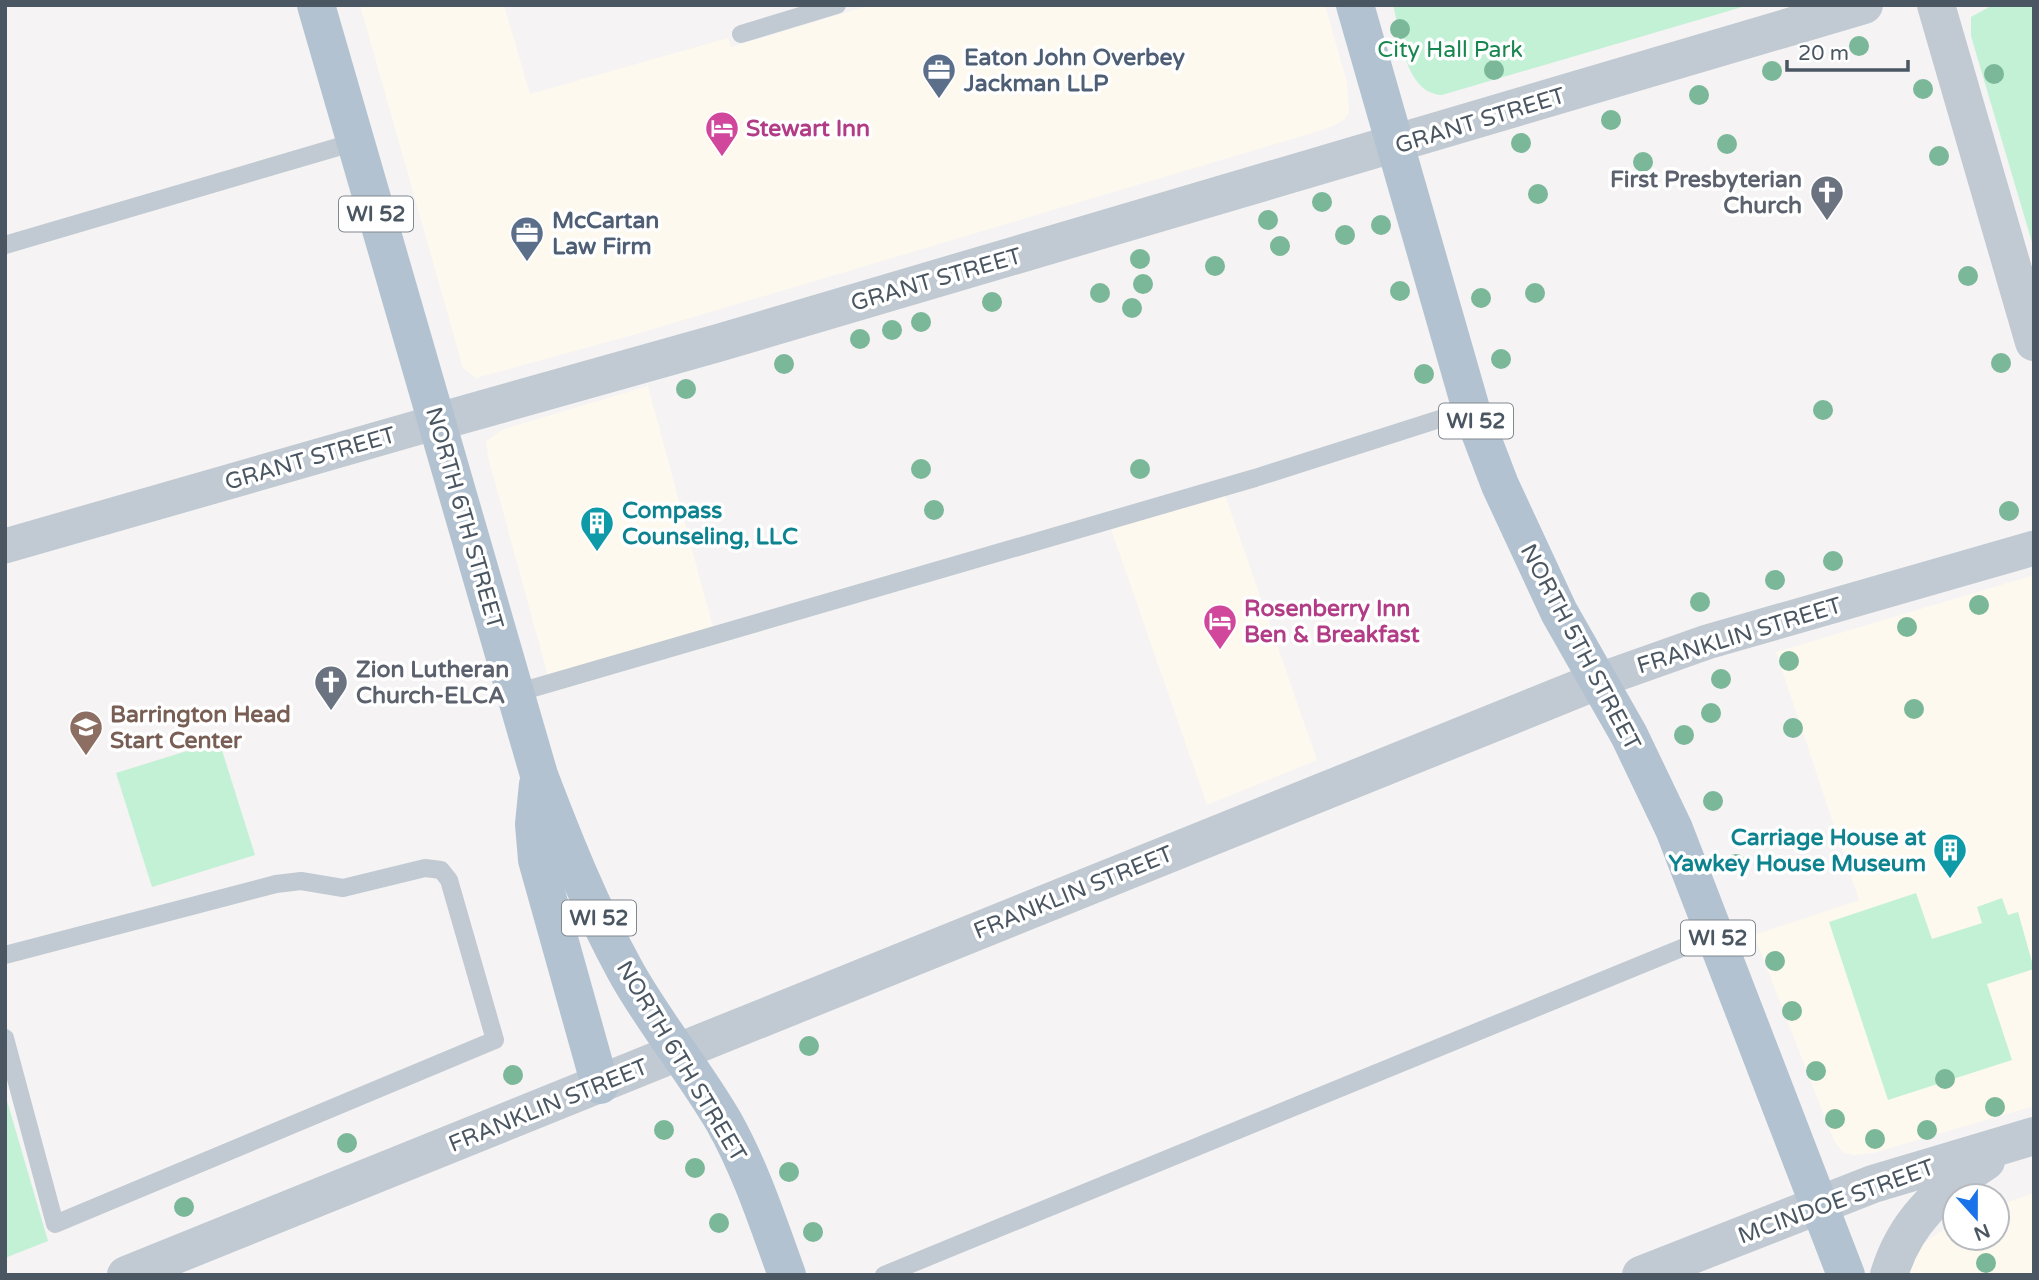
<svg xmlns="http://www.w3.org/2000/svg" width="2039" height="1280" font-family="'Varela Round',sans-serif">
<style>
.commercial{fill:#fdf9ef}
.green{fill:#c3f1d5}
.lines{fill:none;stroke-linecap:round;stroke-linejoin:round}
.service{stroke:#c1cad2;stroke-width:18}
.minor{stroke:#c1cad2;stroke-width:35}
.tertiary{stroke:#c1cad2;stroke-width:38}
.primary{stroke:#b3c2d1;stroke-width:38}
.tree{fill:#7bb799}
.labels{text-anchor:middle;stroke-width:7;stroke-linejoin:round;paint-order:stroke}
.shield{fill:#fff;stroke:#808990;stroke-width:2}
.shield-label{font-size:21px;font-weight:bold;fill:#4a5661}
.park-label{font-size:23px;fill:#17864f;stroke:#fff}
.service-label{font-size:23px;font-weight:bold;fill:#4e5e75;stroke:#fff;text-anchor:start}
.street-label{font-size:23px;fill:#4a5661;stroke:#fff}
.hotel-label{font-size:23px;font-weight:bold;fill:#b23c85;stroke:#fff;text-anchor:start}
.worship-label{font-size:23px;font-weight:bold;fill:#5b616d;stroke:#fff;text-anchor:end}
.culture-label{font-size:23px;font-weight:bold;fill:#0d838f;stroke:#fff;text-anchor:start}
.education-label{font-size:23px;font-weight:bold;fill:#785e54;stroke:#fff;text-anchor:start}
</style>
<rect width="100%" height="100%" fill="#f5f3f3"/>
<g class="commercial">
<polygon points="360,5 504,5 530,94 728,38 731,47 871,5 1325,5 1347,82 1349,112 1345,119 1333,126 1309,134 633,335 476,378 463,368"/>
<polygon points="648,386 713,627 548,676 488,457 486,441 504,429"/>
<polygon points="1225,495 1317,760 1207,805 1111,529"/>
<polygon points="2034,575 2034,1106 1873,1153 1854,1155 1843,1152 1834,1141 1754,935 1859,900 1776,652"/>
<polygon points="2034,1193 2034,1275 1906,1275 1920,1246 1938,1233 1955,1222 1955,1238 1997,1238 1997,1206"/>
</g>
<g class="green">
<path d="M1393,5H1749L1442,95C1404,93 1401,34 1393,5Z"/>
<polygon points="1993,5 2034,5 2034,249 1971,36 1971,17"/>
<polygon points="219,741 255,855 152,887 116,773"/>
<polygon points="1916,893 1932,939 1982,923 1977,907 2002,898 2008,915 2018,912 2034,969 1987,984 2012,1060 1888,1100 1829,922"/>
<polygon points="5,1094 48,1241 5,1258"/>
</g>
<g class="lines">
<g class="service">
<polyline points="741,34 837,5"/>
<polyline points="5,245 355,142"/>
<polyline points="516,693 1255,478 1471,409"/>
<polyline points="5,955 276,884 301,881 343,888 425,868 441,870 449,880 495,1040 55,1224 5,1038"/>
<polyline points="884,1275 1716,934"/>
</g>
<g class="minor">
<polyline points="5,546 437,422"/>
<polyline points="1597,681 1707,642 2034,548"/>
</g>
<g class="tertiary">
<polyline points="1936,5 2034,342"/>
<polyline points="437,422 718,343 1864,5"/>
<polyline points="126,1275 1597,681"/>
<polyline points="1641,1275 1873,1184 2034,1136"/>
<path d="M1889,1275C1905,1221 1940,1191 1986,1161"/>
</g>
<g class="primary">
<path d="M316,5L539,775C564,841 591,908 625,970C654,1023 694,1070 724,1122C751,1170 768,1223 787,1275"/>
<polyline points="1355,5 1471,409 1500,485 1559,612 1629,735 1674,829 1846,1275"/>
<polyline points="538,784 534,824 537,860 600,1085"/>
</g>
</g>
<g class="tree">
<circle cx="1400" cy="29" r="10"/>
<circle cx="1859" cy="46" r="10"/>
<circle cx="1494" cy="70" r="10"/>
<circle cx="1772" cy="71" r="10"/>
<circle cx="1994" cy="74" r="10"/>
<circle cx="1923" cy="89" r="10"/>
<circle cx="1699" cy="95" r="10"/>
<circle cx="1611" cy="120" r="10"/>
<circle cx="1521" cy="143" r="10"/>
<circle cx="1727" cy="144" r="10"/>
<circle cx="1939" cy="156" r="10"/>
<circle cx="1643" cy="162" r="10"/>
<circle cx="1538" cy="194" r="10"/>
<circle cx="1322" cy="202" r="10"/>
<circle cx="1268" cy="220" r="10"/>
<circle cx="1381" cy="225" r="10"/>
<circle cx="1345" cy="235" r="10"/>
<circle cx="1280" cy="246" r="10"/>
<circle cx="1140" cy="259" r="10"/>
<circle cx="1215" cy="266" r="10"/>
<circle cx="1968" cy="276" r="10"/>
<circle cx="1143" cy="284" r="10"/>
<circle cx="1400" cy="291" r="10"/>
<circle cx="1100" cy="293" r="10"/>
<circle cx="1535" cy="293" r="10"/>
<circle cx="1481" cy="298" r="10"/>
<circle cx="992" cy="302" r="10"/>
<circle cx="1132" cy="308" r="10"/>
<circle cx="921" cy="322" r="10"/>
<circle cx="892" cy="330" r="10"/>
<circle cx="860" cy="339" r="10"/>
<circle cx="1501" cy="359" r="10"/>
<circle cx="2001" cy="363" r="10"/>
<circle cx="784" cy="364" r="10"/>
<circle cx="1424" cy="374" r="10"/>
<circle cx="686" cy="389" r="10"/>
<circle cx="1823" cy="410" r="10"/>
<circle cx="921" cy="469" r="10"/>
<circle cx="1140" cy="469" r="10"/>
<circle cx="934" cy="510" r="10"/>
<circle cx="2009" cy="511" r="10"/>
<circle cx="1833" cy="561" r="10"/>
<circle cx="1775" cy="580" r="10"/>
<circle cx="1700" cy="602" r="10"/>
<circle cx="1979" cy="605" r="10"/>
<circle cx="1907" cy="627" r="10"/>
<circle cx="1789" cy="661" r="10"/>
<circle cx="1721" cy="679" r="10"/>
<circle cx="1914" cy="709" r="10"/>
<circle cx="1711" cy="713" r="10"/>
<circle cx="1793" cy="728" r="10"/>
<circle cx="1684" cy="735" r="10"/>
<circle cx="1713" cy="801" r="10"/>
<circle cx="1736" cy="864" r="10"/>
<circle cx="1775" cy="961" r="10"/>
<circle cx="1792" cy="1011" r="10"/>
<circle cx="809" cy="1046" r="10"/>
<circle cx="1816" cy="1071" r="10"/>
<circle cx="513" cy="1075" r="10"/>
<circle cx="1945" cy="1079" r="10"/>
<circle cx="1995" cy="1107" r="10"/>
<circle cx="1835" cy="1119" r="10"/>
<circle cx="664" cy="1130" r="10"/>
<circle cx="1927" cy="1130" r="10"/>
<circle cx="1875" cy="1139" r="10"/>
<circle cx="347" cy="1143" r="10"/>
<circle cx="695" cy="1168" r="10"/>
<circle cx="789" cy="1172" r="10"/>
<circle cx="184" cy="1207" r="10"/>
<circle cx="719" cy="1223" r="10"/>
<circle cx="813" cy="1232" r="10"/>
<circle cx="1986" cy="1263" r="10"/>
</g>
<defs>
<g id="office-pin" transform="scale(1.75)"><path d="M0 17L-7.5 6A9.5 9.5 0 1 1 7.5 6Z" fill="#5c6f8a" stroke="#fff"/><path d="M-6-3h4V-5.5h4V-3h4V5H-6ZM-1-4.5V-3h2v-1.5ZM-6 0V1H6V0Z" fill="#fff"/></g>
<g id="hotel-pin" transform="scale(1.75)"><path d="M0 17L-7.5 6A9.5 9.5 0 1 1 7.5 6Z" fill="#d1479c" stroke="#fff"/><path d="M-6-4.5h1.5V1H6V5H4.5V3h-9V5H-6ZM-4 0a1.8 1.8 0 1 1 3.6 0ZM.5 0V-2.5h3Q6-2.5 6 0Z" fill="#fff"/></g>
<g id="church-pin" transform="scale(1.75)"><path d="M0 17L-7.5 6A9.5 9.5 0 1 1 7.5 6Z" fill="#6b7280" stroke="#fff"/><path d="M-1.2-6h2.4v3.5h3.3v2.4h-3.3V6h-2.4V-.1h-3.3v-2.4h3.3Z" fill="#fff"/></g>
<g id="building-pin" transform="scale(1.75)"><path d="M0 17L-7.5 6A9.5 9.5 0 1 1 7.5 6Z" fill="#0f9aa8" stroke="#fff"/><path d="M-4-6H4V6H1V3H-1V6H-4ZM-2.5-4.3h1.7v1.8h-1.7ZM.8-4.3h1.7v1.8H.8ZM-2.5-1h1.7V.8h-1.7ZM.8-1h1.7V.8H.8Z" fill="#fff"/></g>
<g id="school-pin" transform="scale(1.75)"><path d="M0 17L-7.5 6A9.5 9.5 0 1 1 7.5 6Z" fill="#8d6e63" stroke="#fff"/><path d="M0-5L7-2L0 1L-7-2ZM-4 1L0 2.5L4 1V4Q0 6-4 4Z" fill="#fff"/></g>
</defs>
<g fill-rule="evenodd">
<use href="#office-pin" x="939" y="70"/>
<use href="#hotel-pin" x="722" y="128"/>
<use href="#church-pin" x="1827" y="192"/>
<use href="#office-pin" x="527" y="233"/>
<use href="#building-pin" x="597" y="523"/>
<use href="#hotel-pin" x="1220" y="621"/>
<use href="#church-pin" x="331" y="682"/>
<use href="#school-pin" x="86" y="727"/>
<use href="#building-pin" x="1950" y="850"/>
</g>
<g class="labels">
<g class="shield">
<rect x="339" y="196.5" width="74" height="35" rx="5"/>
<rect x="1439" y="403.5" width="74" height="35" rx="5"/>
<rect x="562" y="900.5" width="74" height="35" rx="5"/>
<rect x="1681" y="920.5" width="74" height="35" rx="5"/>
</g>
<g class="shield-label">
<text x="376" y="221">WI 52</text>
<text x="1476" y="428">WI 52</text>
<text x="599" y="925">WI 52</text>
<text x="1718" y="945">WI 52</text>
</g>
<g class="park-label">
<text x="1450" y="57">City Hall Park</text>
</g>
<g class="service-label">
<text x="964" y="65">Eaton John Overbey<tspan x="964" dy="26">Jackman LLP</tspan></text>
<text x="552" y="228">McCartan<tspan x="552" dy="26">Law Firm</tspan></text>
</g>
<g class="street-label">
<text transform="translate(1480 120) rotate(-17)" y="8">GRANT STREET</text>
<text transform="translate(936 279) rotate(-16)" y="8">GRANT STREET</text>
<text transform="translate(310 458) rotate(-16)" y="8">GRANT STREET</text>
<text transform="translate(465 518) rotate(74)" y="8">NORTH 6TH STREET</text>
<text transform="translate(1739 635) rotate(-17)" y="8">FRANKLIN STREET</text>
<text transform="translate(1581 647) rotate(62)" y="8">NORTH 5TH STREET</text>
<text transform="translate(1073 892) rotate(-22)" y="8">FRANKLIN STREET</text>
<text transform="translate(682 1061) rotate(59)" y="8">NORTH 6TH STREET</text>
<text transform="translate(548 1105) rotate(-22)" y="8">FRANKLIN STREET</text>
<text transform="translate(1836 1201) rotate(-20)" y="8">MCINDOE STREET</text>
</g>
<g class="hotel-label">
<text x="746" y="136">Stewart Inn</text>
<text x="1244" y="616">Rosenberry Inn<tspan x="1244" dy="26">Ben &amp; Breakfast</tspan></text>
</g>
<g class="worship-label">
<text x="1802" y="187">First Presbyterian<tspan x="1802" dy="26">Church</tspan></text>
<text x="356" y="677" text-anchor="start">Zion Lutheran<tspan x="356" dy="26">Church-ELCA</tspan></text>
</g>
<g class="culture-label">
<text x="622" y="518">Compass<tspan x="622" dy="26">Counseling, LLC</tspan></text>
<text x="1926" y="845" text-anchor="end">Carriage House at<tspan x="1926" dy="26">Yawkey House Museum</tspan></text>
</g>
<g class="education-label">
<text x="110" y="722">Barrington Head<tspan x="110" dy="26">Start Center</tspan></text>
</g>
</g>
<rect width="2039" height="1280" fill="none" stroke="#4a5661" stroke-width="14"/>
<g transform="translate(1976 1217) rotate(159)"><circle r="33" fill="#ffffff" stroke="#b7bbc0" stroke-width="2"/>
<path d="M0-5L12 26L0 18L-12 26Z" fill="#1a73e8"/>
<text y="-10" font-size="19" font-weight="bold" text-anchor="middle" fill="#4a5661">N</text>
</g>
<path d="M1787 60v10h121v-10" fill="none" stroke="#4a5661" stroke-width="3.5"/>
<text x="1798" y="60" font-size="21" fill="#4a5661" stroke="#ffffff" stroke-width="5" paint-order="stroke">20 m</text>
</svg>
